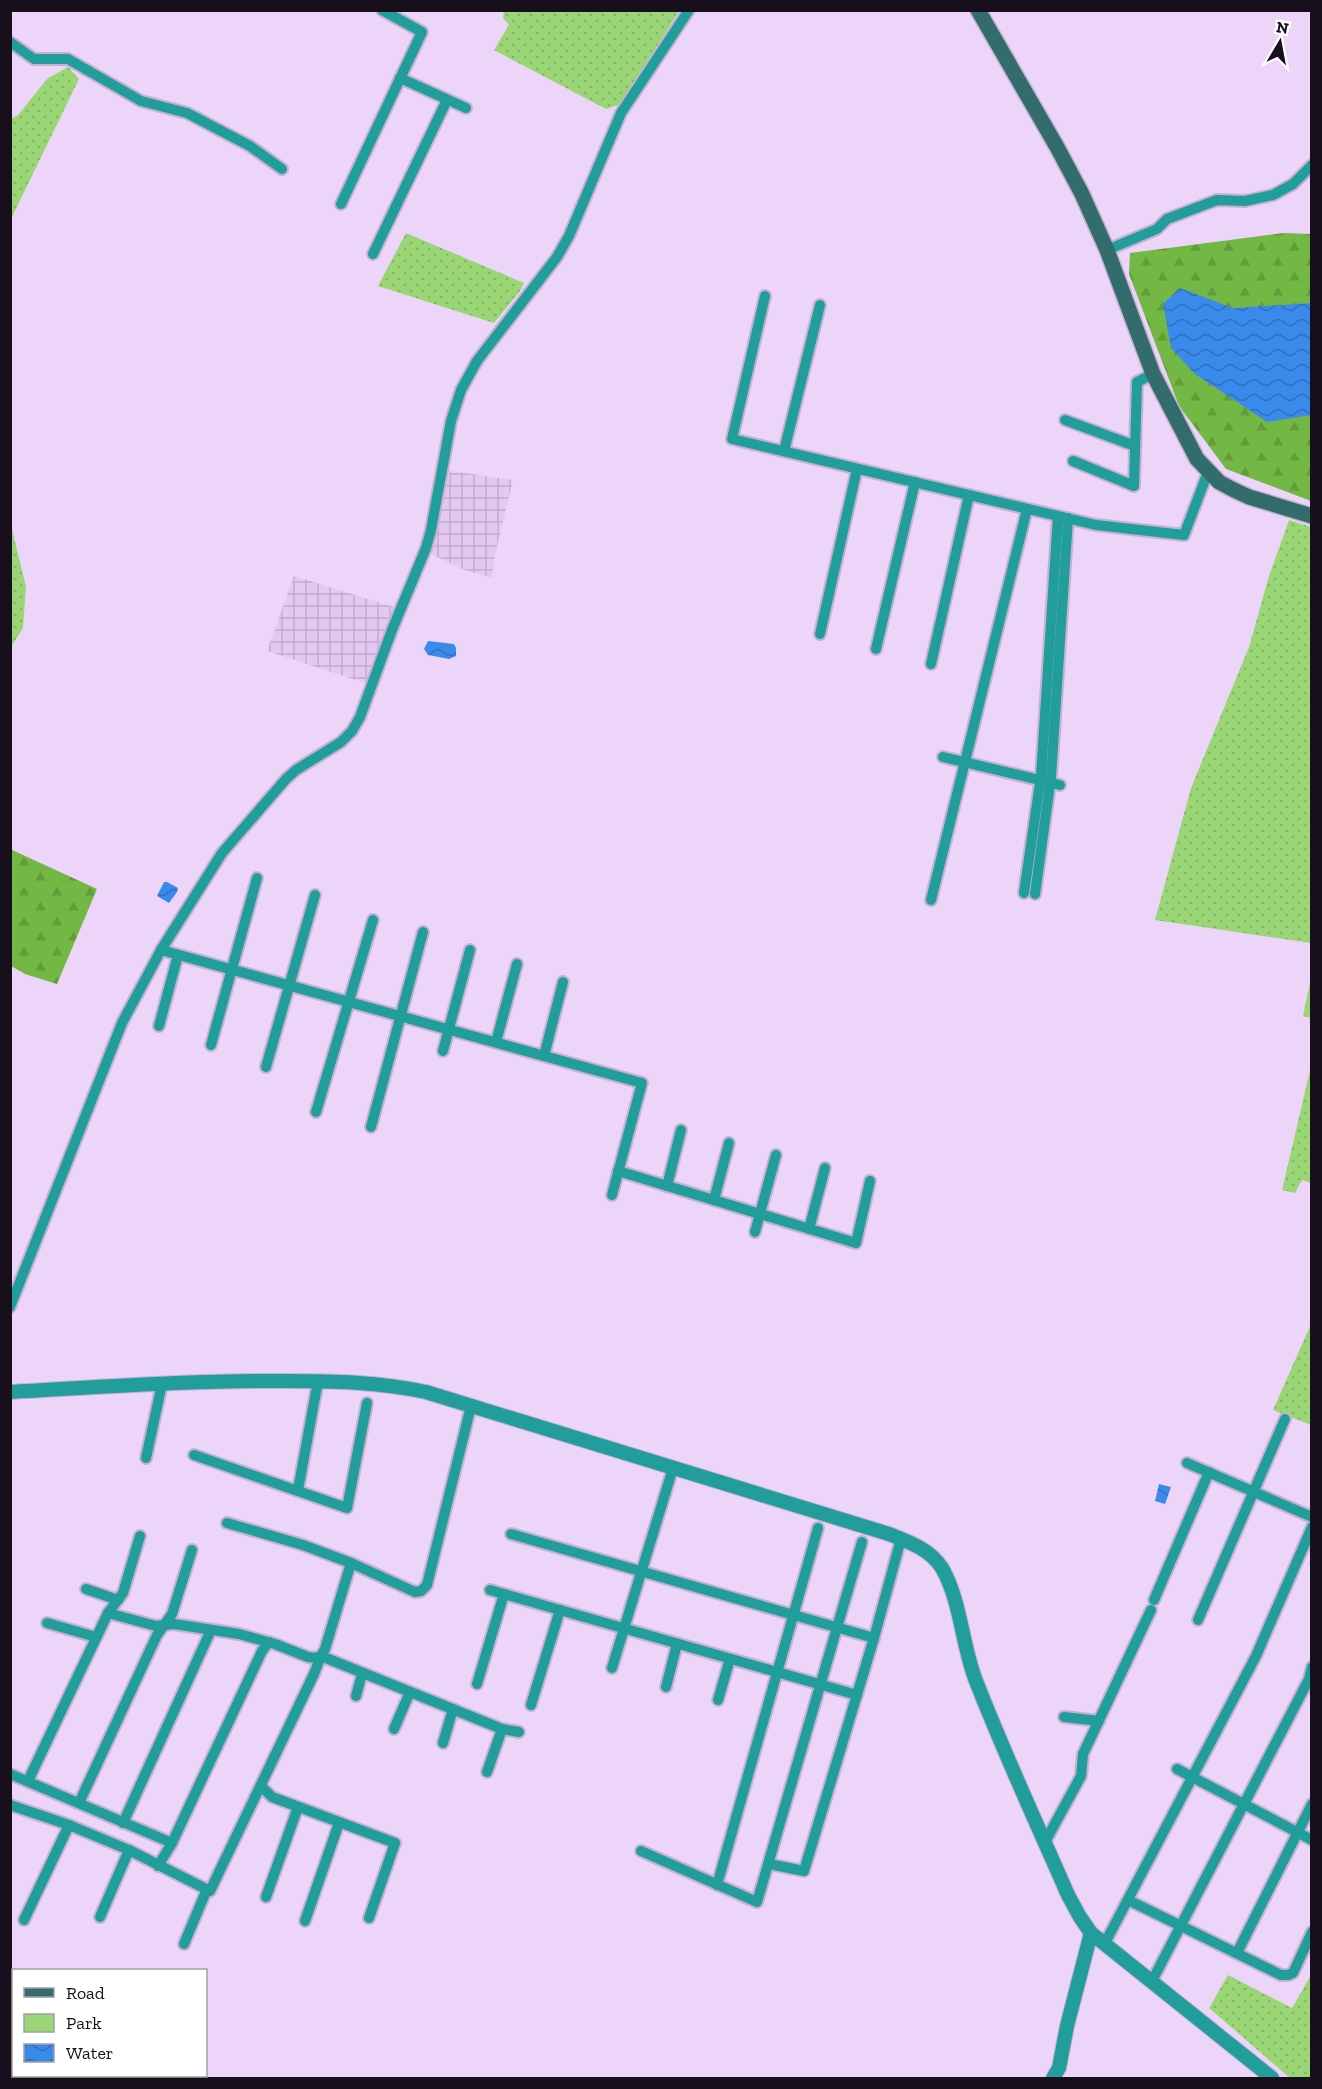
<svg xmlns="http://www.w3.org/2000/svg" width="1322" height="2089" font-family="'Zilla Slab',serif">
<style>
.industrial{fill:url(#industrial-grid)}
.green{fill:url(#green-dots)}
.forest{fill:url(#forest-firs)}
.water{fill:url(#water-waves)}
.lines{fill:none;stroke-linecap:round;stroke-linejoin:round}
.minor-casing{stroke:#c6b1d1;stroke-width:14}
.tertiary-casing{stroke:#c6b1d1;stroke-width:16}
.secondary-casing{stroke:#c6b1d1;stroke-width:18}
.minor{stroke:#219d9c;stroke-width:10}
.tertiary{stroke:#219d9c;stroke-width:14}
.secondary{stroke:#326c6c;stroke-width:15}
</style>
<defs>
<pattern id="industrial-grid" width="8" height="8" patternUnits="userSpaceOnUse" patternTransform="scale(1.5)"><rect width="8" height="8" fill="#e4c8f2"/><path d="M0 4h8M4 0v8" fill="none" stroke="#c3abcf"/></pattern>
<pattern id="green-dots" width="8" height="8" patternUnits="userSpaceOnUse" patternTransform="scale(1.5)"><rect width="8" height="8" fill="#9ad675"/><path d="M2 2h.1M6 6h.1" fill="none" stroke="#84b665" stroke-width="1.8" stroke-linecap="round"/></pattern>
<pattern id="forest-firs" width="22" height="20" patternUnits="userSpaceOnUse" patternTransform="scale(1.5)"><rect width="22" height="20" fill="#73b744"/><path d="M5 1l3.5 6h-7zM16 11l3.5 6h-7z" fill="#639c3b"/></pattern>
<pattern id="water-waves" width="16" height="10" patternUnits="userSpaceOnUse" patternTransform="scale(1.5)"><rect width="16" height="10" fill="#398aea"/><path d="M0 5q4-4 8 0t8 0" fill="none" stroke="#2f6fbd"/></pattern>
</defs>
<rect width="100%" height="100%" fill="#edd5f9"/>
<g class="industrial">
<polygon points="450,471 513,480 495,555 492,578 462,569 429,553"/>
<polygon points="294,576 394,607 365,683 267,651"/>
</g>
<g class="green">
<polygon points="504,11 679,11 621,104 606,109 494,50 509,25 503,18"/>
<polygon points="68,67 79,79 11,219 11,119 18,115 48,78"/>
<polygon points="406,233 524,283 520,291 494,323 378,286"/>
<polygon points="1289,520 1311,527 1311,943 1155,920 1191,788 1249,647 1269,576"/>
<polygon points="10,521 26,587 23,628 11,647"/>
<polygon points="1311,978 1312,1018 1311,1018 1303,1016"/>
<polygon points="1311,1066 1311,1183 1302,1180 1295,1193 1282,1190"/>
<polygon points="1311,1324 1311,1425 1273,1410"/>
<polygon points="1228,1975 1292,2008 1311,1975 1311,2078 1290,2078 1209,2008"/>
</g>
<g class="forest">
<polygon points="1283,233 1311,234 1311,501 1226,469 1179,406 1129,274 1130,253"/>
<polygon points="10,849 97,889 57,984 25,974 11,966"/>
</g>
<g class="water">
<polygon points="1180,288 1233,308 1311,303 1311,415 1267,422 1195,374 1171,348 1163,304"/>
<polygon points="428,641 454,644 456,648 456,656 449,659 428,655 424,649"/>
<polygon points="164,882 167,882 178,888 177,892 169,903 157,896"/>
<polygon points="1159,1484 1171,1487 1165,1504 1155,1501"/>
</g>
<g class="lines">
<g class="minor-casing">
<g id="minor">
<polyline points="10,42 34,59 68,59 141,101 187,113 250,146 282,169"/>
<polyline points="400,78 466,108"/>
<polyline points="341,204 422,32 382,10"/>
<polyline points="1107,250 1157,229 1167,219 1217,200 1245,201 1273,195 1293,184 1312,165"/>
<polyline points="373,254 447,100"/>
<polyline points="765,296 732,439 1096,525 1184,535 1208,472"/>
<polyline points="1065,420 1135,446"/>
<polyline points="784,451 820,305"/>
<polyline points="1073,461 1134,486 1137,382 1153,374"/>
<polyline points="820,634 857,469"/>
<polyline points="876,649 915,482"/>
<polyline points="931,664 969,495"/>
<polyline points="943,757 1060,785"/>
<polyline points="1024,893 1041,776 1058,516"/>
<polyline points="1035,894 1051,777 1068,518"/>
<polyline points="931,900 1027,509"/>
<polyline points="161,950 642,1083 612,1195"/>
<polyline points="159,1026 178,955"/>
<polyline points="496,1042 517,964"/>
<polyline points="211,1045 257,878"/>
<polyline points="443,1051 470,950"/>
<polyline points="544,1056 563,982"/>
<polyline points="266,1067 315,895"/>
<polyline points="316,1112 373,920"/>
<polyline points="371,1127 423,932"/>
<polyline points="618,1171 856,1243 870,1181"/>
<polyline points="667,1186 681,1130"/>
<polyline points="714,1200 729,1143"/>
<polyline points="809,1229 825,1168"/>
<polyline points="755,1232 776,1155"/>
<polyline points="10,1307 122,1023 161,950 222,853 286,779 296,770 341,742 352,731 360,717 392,630 426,548 431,530 451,421 461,390 477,361 557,257 569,236 621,113 689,10"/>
<polyline points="194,1455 347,1508 367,1403"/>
<polyline points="146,1458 162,1384"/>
<polyline points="1187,1463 1312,1517"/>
<polyline points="298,1490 318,1381"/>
<polyline points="227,1523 303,1545 351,1563 415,1592 421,1591 427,1585 471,1406"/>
<polyline points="511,1534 874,1638"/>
<polyline points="86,1589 118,1600"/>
<polyline points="490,1590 857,1695"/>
<polyline points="1154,1600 1209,1472"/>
<polyline points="108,1613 156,1626 174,1624 239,1634 275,1644 308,1657 316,1658 321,1656 325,1649 351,1563"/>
<polyline points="1198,1620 1285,1419"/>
<polyline points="47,1623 96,1637"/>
<polyline points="612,1668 673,1468"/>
<polyline points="477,1684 504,1594"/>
<polyline points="666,1687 677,1644"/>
<polyline points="356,1696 362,1674"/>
<polyline points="718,1700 730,1659"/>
<polyline points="531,1705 560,1610"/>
<polyline points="1064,1717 1099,1721"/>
<polyline points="394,1729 410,1692"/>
<polyline points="443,1743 453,1709"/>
<polyline points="1177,1769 1312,1840"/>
<polyline points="487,1772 502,1729"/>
<polyline points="10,1774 172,1843"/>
<polyline points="28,1781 108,1613 123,1593 140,1536"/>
<polyline points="261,1786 272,1797 395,1843 369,1918"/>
<polyline points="79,1803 157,1635 172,1614 192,1550"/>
<polyline points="10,1805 69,1825 129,1850 210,1891 314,1674 321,1656 502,1729 519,1732"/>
<polyline points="123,1823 211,1630"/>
<polyline points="1045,1842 1081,1776 1083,1754 1151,1610"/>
<polyline points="641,1851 757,1902 862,1542"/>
<polyline points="769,1864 804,1871 874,1638 901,1539"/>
<polyline points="158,1866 172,1843 262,1651 269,1642"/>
<polyline points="717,1885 818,1528"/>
<polyline points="266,1897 298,1807"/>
<polyline points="1128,1900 1281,1975 1288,1975 1293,1973 1312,1932"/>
<polyline points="100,1917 129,1850"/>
<polyline points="24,1920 69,1825"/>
<polyline points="305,1921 339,1823"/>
<polyline points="1105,1943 1256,1656 1312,1527"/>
<polyline points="184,1944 207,1889"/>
<polyline points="1237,1953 1312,1804"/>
<polyline points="1152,1981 1309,1679 1312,1667"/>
</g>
</g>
<g class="tertiary-casing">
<g id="tertiary">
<path d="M10,1392C102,1387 194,1380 285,1381C333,1381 379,1382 426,1392L889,1534C909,1542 930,1549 942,1568C961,1601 962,1646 976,1681C1004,1753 1037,1824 1068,1895L1080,1917L1091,1933L1272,2078"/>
<polyline points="1053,2078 1059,2068 1067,2026 1091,1933"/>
</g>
</g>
<g class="secondary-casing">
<polyline id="secondary" points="978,10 1057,147 1082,194 1107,250 1153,374 1197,459 1219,482 1232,489 1249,497 1312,516"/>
</g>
<use href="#minor" class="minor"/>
<use href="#tertiary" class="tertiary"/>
<use href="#secondary" class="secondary"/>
</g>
<rect width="1322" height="2089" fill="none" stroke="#170f1b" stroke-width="24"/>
<rect x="12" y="1969" width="195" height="108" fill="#ffffff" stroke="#a29fa4" stroke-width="1.5"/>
<rect x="24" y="1988" width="30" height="9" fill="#326c6c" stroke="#a29fa4" stroke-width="1.5"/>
<text x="66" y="1999" font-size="18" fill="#170f1b">Road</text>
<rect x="24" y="2014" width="30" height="18" fill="#9ad675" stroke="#a29fa4" stroke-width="1.5"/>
<text x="66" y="2029" font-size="18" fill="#170f1b">Park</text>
<rect x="24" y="2044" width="30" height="18" fill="url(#water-waves)" stroke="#a29fa4" stroke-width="1.5"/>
<text x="66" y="2059" font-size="18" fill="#170f1b">Water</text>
<g transform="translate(1280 42) rotate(10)" stroke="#ffffff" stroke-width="4.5" paint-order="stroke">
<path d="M0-4.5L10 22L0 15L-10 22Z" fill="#170f1b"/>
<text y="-9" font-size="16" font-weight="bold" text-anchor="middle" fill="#170f1b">N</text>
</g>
</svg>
